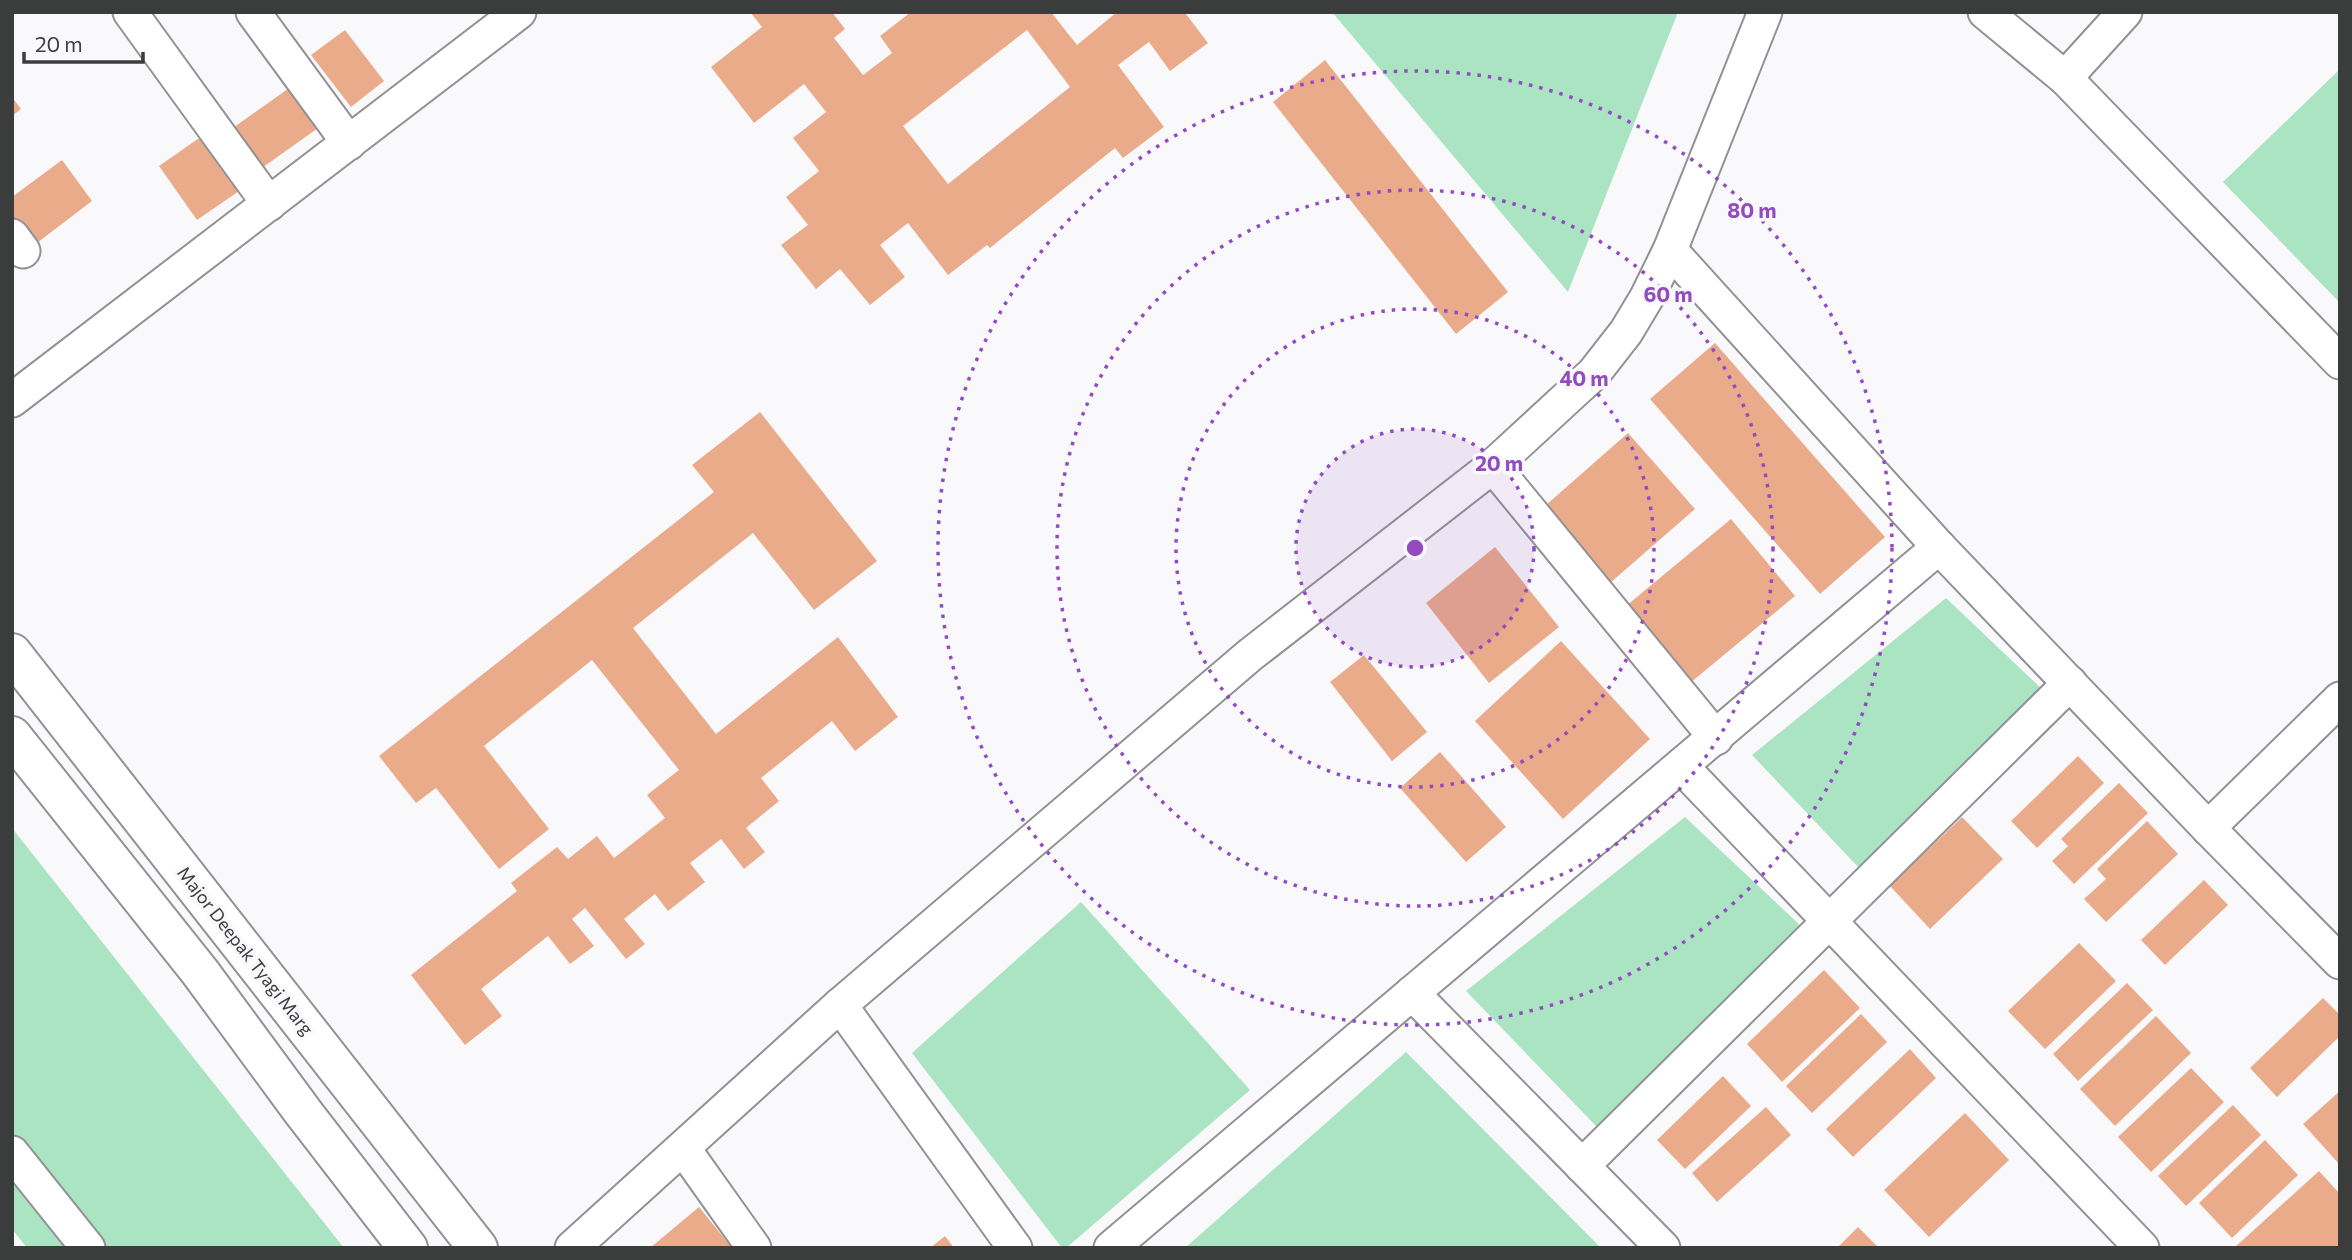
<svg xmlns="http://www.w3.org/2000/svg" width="2352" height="1260" font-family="Commissioner,sans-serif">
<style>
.green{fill:#abe4c2}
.building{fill:#eaab8a;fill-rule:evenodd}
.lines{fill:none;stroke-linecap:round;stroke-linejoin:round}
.minor-casing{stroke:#929294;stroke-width:37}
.tertiary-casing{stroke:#929294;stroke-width:42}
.minor{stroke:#fff;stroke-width:33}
.tertiary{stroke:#fff;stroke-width:38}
.ring{fill:none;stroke:#924cc0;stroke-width:3.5;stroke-dasharray:3.5 7}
.labels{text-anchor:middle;stroke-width:7;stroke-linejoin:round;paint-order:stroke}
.street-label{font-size:18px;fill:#3b3c3c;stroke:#f9f9fb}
.centre{fill:#924cc0;stroke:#f9f9fb;stroke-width:3.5}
.ring-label{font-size:21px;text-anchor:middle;font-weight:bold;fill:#924cc0;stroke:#f9f9fb;stroke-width:7;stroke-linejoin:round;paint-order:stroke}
</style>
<rect width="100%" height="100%" fill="#f9f9fb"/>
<g class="green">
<polygon points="1332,12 1678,12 1568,292"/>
<polygon points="2340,69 2340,303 2223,182"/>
<polygon points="1946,598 2044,691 1861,870 1752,755"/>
<polygon points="1685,817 1803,928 1598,1128 1466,991"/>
<polygon points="12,828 344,1248 27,1248 12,1229"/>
<polygon points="1081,902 1250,1090 1066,1248 1062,1248 912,1053"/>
<polygon points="1406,1052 1601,1248 1185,1248"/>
</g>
<g class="building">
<path d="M750,12H832L845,29L834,38L863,75L892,53L880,36L911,12H1051L1077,45L1117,12H1188L1186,14L1208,43L1170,71L1149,42L1118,65L1164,127L1123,158L1115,148L990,248L987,245L948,275L908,223L880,245L905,277L870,305L840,269L816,289L781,245L808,225L786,197L819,171L793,138L826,112L804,84L754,123L711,67L762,27ZM1027,30L1070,87L948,184L903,126Z"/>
<polygon points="345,30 384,81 351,107 311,55"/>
<polygon points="1325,60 1508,292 1456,334 1273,102"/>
<polygon points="299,81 328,121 259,170 230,130"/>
<polygon points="12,97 21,109 12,116"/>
<polygon points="205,134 242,189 197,220 159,166"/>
<polygon points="62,160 92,201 29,249 12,226 12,197"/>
<polygon points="1715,343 1885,537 1820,594 1650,399"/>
<polygon points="760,412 877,561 814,610 753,533 633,628 716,734 838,637 898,717 855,751 832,721 761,778 779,801 746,828 765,852 744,869 721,839 690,863 705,882 668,911 655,894 624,919 645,944 626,959 585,908 572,919 594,946 570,964 548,936 481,989 502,1016 465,1045 411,975 517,891 511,883 557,847 568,859 597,836 614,858 665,818 647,795 679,770 592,660 484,746 549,829 499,869 436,788 416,803 379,756 714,492 692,465"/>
<polygon points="1628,433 1695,509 1602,590 1537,513"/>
<polygon points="1731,519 1795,596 1690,683 1626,606"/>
<polygon points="1495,547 1559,627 1489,683 1426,603"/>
<polygon points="1561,641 1650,739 1563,819 1475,721"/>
<polygon points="1364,655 1427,732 1392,761 1330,682"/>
<polygon points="1440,752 1506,827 1466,862 1400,788"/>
<polygon points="2078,756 2104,783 2037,848 2011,821"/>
<polygon points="2119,783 2148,813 2074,884 2052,861 2068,846 2061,839"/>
<polygon points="1962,817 2003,859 1930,929 1890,886"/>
<polygon points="2147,821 2178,854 2106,922 2084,899 2106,879 2097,869"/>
<polygon points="2204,880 2228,905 2165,965 2141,940"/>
<polygon points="2079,943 2116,981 2045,1049 2008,1011"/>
<polygon points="1824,970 1860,1008 1782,1082 1747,1044"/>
<polygon points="2127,983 2153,1010 2078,1081 2053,1054"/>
<polygon points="2323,998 2340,1015 2340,1036 2277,1097 2250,1068"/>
<polygon points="1861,1014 1887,1042 1812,1113 1786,1086"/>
<polygon points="2156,1016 2191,1053 2115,1126 2080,1089"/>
<polygon points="1910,1049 1936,1078 1853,1157 1826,1129"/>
<polygon points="2191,1068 2224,1102 2151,1172 2118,1137"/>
<polygon points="1723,1076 1751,1106 1685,1169 1657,1140"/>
<polygon points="2340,1091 2340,1165 2303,1124"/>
<polygon points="2233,1105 2261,1135 2186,1206 2158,1176"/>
<polygon points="1766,1107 1791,1135 1717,1202 1692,1173"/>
<polygon points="1965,1113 2009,1160 1929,1237 1884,1190"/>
<polygon points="2265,1140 2298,1175 2232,1238 2199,1203"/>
<polygon points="2319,1171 2340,1194 2340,1248 2234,1248"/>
<polygon points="699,1207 732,1248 650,1248"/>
<polygon points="1858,1227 1879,1248 1837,1248"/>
<polygon points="945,1236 954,1248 930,1248"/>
</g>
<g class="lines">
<g class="minor-casing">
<g id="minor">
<polyline points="130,12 269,204"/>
<polyline points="253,12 349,143"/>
<polyline points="1985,12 2065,78 2340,362"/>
<polyline points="2065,78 2125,12"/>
<polyline points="12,236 23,251"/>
<polyline points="1670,250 1939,547 2208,828 2340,962"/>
<polyline points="12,400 519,12"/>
<polyline points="1493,466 1716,738"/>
<polyline points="1681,766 2142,1248"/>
<polyline points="2208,828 2340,699"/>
<polyline points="1412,993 1663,1248"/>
<polyline points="840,1005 1015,1248"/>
<polyline points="683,1148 754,1248"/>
<polyline points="12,1153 88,1248"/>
<polyline points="1582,1166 2070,683"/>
<polyline points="572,1248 840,1005 1250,655 1493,466 1594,373 1626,332 1647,297 1670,250 1765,12"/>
<polyline points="1111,1248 1939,547"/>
</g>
</g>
<g class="tertiary-casing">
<g id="tertiary">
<polyline points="12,653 478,1248"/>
<polyline points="12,736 200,972 303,1112 408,1248"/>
</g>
</g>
<use href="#minor" class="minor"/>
<use href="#tertiary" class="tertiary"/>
</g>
<circle cx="1415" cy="548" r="119" fill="#924cc0" fill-opacity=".12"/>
<g class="ring">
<circle cx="1415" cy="548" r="119"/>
<circle cx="1415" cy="548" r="239"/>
<circle cx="1415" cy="548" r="358"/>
<circle cx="1415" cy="548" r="477"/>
</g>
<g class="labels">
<g class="street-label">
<text transform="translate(245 951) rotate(52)" y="6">Major Deepak Tyagi Marg</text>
</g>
</g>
<circle cx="1415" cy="548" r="10" class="centre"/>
<g class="ring-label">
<text x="1752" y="218">80 m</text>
<text x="1668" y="302">60 m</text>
<text x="1584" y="386">40 m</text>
<text x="1499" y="471">20 m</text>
</g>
<rect width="2352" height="1260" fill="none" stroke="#3b3c3c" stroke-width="28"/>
<path d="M24 52v10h119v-10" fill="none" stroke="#3b3c3c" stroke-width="3.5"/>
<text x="35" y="52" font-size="21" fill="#3b3c3c" stroke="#f9f9fb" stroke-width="5" paint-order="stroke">20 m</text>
</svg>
